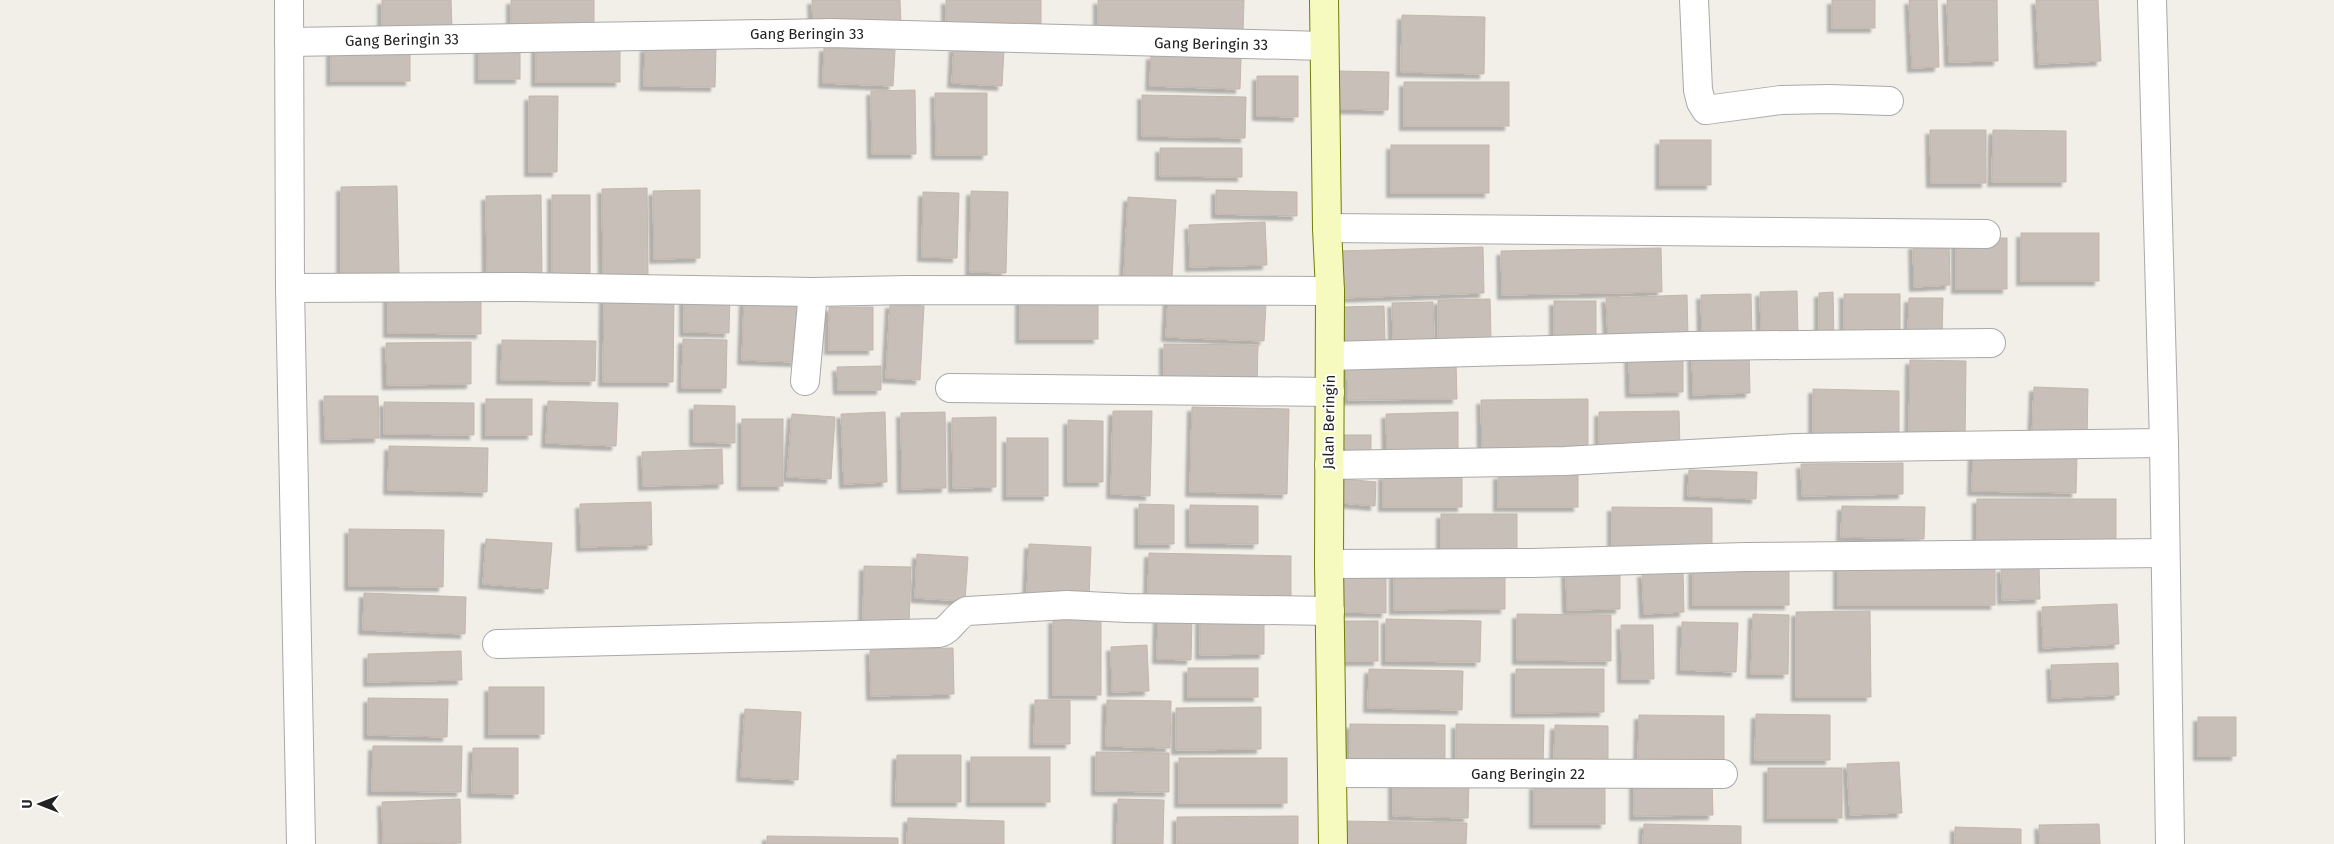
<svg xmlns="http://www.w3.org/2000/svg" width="2334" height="844" font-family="'Fira Sans',sans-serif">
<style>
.building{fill:#c7bfb8;stroke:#c4b6ab;filter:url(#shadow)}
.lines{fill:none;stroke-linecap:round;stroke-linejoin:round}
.street-casing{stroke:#a9a9a9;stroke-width:30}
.secondary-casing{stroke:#707d05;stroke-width:30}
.street{stroke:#fff;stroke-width:28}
.secondary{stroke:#f7fabf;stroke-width:28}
.labels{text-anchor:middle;stroke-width:4;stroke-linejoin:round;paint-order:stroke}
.street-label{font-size:15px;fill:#222;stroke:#fff}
</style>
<defs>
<filter id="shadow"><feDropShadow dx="-4.5" dy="4.5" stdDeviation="1" flood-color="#0004"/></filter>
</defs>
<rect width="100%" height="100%" fill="#f2efe9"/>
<g class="building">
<polygon points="382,0 451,0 452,28 382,29"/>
<polygon points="511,0 594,0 594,26 511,27"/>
<polygon points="812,0 900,0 901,25 813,27"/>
<polygon points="946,0 1041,0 1041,28 946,26"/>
<polygon points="1098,0 1244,0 1243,32 1098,31"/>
<rect x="1832" y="0" width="43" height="28"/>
<polygon points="1909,0 1937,0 1939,67 1912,68"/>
<polygon points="1947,0 1997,0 1998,61 1949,62"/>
<polygon points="2036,0 2098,0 2101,61 2039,64"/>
<polygon points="1402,15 1485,17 1484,74 1401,72"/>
<rect x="331" y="43" width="79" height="38"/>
<rect x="479" y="46" width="41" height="33"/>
<rect x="536" y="47" width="84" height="35"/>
<polygon points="645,47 716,49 715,87 644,86"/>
<polygon points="824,47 895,50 893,86 823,83"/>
<polygon points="954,47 1004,50 1002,86 952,83"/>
<polygon points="1151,55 1241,58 1240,89 1150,86"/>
<polygon points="1337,71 1389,72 1388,110 1336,109"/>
<polygon points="1257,76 1298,76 1298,117 1257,116"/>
<rect x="1404" y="82" width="105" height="44"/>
<polygon points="915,90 916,154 872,154 871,91"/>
<polygon points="935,93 987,93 987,155 936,155"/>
<polygon points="1142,95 1246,97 1245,138 1142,136"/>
<polygon points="529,96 558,96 557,172 529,172"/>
<polygon points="1930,130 1986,130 1986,183 1931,183"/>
<polygon points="1993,130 2066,131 2066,182 1992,182"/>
<rect x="1660" y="140" width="51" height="45"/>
<rect x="1391" y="145" width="98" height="48"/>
<polygon points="1160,148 1242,148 1242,177 1160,176"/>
<polygon points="397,186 399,273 341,273 341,187"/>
<polygon points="647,188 648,276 603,276 602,189"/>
<polygon points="700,190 700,258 654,259 653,191"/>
<polygon points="1216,190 1297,192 1297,216 1216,214"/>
<polygon points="971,191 1008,192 1006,273 970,272"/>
<polygon points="923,192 959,193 957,258 922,257"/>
<polygon points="541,195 542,274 487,275 486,196"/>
<rect x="552" y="195" width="38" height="79"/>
<polygon points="1128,197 1176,200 1172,278 1124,276"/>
<polygon points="1265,222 1267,265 1190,267 1189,225"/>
<rect x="2021" y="233" width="78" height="48"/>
<rect x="1956" y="238" width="51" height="51"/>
<polygon points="1949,244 1950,285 1914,287 1913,245"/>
<polygon points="1483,247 1484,293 1341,298 1339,251"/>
<polygon points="1661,248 1662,292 1502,295 1501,251"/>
<polygon points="1797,291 1798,334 1761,335 1760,292"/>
<polygon points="1833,292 1834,339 1819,339 1819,293"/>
<polygon points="1751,294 1752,337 1702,338 1701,295"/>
<rect x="1844" y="294" width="56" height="44"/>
<polygon points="388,295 481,296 481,334 388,333"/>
<polygon points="684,295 730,295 729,333 684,332"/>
<polygon points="1687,295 1688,335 1608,338 1606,298"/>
<polygon points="604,298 674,298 673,382 603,382"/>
<polygon points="1168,298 1266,303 1264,341 1166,337"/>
<polygon points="1909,298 1943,298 1942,338 1908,337"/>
<rect x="1020" y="299" width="78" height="40"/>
<polygon points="1490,299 1491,339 1438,339 1438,300"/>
<polygon points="744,300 797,302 796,362 742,360"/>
<rect x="1554" y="301" width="42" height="39"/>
<polygon points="1433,302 1434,340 1393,340 1392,303"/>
<polygon points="890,304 924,306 920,380 886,378"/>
<polygon points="1384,306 1385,341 1342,342 1341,307"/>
<rect x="829" y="307" width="44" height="43"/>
<polygon points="683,339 727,340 726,388 682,388"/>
<polygon points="502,340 596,341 595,381 501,380"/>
<polygon points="471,342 471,384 387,385 386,343"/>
<polygon points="1164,344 1258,345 1257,384 1164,383"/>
<polygon points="1749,351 1750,393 1693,395 1692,352"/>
<polygon points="1683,355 1683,392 1630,393 1629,356"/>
<polygon points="1910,360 1966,361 1965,443 1909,442"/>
<polygon points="1456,362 1457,399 1348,400 1347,363"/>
<polygon points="881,366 881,390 838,390 837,367"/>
<polygon points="2034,387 2088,389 2087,439 2032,438"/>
<polygon points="1813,389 1899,391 1899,438 1813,436"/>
<polygon points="324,396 378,396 379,438 325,439"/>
<rect x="486" y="399" width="46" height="36"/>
<polygon points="1588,399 1588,451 1482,452 1481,400"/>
<polygon points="548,401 618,403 616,446 546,443"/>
<polygon points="384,402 474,403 474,435 384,434"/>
<polygon points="694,405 735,406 735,443 694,442"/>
<polygon points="1192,407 1289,409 1287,494 1190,492"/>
<polygon points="1113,411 1152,411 1150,496 1111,494"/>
<polygon points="1679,411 1680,449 1599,450 1599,412"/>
<polygon points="885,412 887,482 844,484 841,414"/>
<polygon points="945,412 946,488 902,489 901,413"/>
<polygon points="1458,412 1458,456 1387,457 1386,414"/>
<polygon points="792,414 835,417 831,479 787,477"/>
<polygon points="996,417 996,487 953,488 952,418"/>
<rect x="742" y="419" width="41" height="67"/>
<polygon points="1068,420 1103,421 1103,482 1068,482"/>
<rect x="1338" y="435" width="33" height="22"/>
<rect x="1007" y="438" width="41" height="58"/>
<polygon points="389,446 488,448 487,492 388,490"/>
<polygon points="722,449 723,484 643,486 642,452"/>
<polygon points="1973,452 2077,455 2076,493 1972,491"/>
<polygon points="1903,463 1903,494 1802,496 1801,464"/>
<polygon points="1689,470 1757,472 1756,499 1688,496"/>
<rect x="1383" y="475" width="79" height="32"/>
<rect x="1498" y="475" width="80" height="32"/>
<polygon points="1344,479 1376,482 1375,506 1342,503"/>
<rect x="1977" y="499" width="139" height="48"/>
<polygon points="651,502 652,545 581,547 580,504"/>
<polygon points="1139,504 1174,505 1174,544 1139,544"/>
<polygon points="1190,505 1258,506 1258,544 1190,543"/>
<polygon points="1842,506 1925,507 1924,539 1841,537"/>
<polygon points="1612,507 1712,508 1712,548 1612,547"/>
<rect x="1441" y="514" width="76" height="37"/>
<polygon points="349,529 444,530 443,587 349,586"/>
<polygon points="486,539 552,543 548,589 483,584"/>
<polygon points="1029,544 1091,547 1089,597 1027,593"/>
<polygon points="1149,553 1291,556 1291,598 1148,595"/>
<polygon points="917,554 968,557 965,601 915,598"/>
<rect x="1838" y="563" width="157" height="42"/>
<polygon points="864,566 911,567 909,624 863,623"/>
<polygon points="2039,567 2040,599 2002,600 2001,568"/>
<rect x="1693" y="569" width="96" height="36"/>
<polygon points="1394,571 1505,571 1505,609 1394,610"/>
<polygon points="1620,571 1620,609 1567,610 1566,572"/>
<polygon points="1683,571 1684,612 1644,614 1642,573"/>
<polygon points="1339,574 1386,575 1386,613 1338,612"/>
<polygon points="364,593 466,597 465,634 363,630"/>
<polygon points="2117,604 2119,644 2043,648 2042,607"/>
<polygon points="1870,611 1871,697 1796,697 1796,612"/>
<polygon points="1517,614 1611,615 1611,661 1517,660"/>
<polygon points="1753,614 1789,615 1788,674 1751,674"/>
<polygon points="1158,617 1192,618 1191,660 1157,659"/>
<polygon points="1264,618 1264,654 1200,655 1200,619"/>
<rect x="1053" y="619" width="48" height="76"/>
<polygon points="1386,619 1481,621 1480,662 1386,661"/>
<rect x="1344" y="621" width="34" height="40"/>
<polygon points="1682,622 1738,623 1736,672 1681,670"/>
<polygon points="1621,625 1653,625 1654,679 1622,679"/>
<polygon points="1147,645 1149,691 1112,692 1111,647"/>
<polygon points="953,648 954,694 871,696 870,650"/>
<polygon points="461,651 462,680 368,682 368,654"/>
<polygon points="2118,663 2119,695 2052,698 2051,665"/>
<rect x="1188" y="668" width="70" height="29"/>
<polygon points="1369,669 1463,671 1462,710 1368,708"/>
<polygon points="1516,669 1604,669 1604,712 1516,713"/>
<rect x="489" y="687" width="55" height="47"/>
<polygon points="368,698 448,699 447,737 368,735"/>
<polygon points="1035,700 1070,700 1070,744 1034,744"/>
<polygon points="1107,700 1171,701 1170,748 1106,746"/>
<polygon points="1261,707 1261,749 1176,750 1176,708"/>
<polygon points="745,709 801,712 798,780 741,777"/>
<polygon points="1756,714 1830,715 1830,760 1755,760"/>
<polygon points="1639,715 1724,716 1724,764 1638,764"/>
<rect x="2198" y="717" width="38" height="39"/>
<polygon points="1350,724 1445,725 1445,763 1350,763"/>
<polygon points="1456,724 1544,725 1543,766 1456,765"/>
<polygon points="1555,725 1608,726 1608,763 1554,762"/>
<polygon points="373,746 462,746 461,792 372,791"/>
<polygon points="473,748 518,748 518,794 472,793"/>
<polygon points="1096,752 1169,753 1169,792 1096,791"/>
<polygon points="897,755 961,755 961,802 896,802"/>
<rect x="971" y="757" width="79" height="45"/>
<rect x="1179" y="758" width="108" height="45"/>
<polygon points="1899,762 1902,813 1850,815 1847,764"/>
<rect x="1768" y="768" width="74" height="50"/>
<polygon points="1393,780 1469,782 1468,818 1393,816"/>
<polygon points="1712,780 1713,815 1634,816 1634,781"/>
<rect x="1534" y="785" width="71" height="39"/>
<polygon points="460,799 461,843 383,844 382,802"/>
<polygon points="1118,799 1164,800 1163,844 1117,844"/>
<polygon points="1298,816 1298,844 1177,844 1177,817"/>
<polygon points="908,818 1004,821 1004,844 907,844"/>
<polygon points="1342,821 1467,823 1466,844 1342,844"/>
<polygon points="1644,824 1741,826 1741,844 1643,844"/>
<polygon points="2099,824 2100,844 2040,844 2039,825"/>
<polygon points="1955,827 2021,829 2021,844 1955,844"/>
<polygon points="767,836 898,838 898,844 767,844"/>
</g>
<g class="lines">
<g class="street-casing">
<g id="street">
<polyline points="289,0 290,288 301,844"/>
<polyline points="1694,0 1698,90 1701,102 1706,110 1781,100 1829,99 1889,101"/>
<polyline points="2152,0 2164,443 2170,844"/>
<polyline points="289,42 831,33 1324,46"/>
<polyline points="1327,228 1986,234"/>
<polyline points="290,288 522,287 813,292 907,290 1330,291"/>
<polyline points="1330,356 1692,346 1991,343"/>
<polyline points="805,381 813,292"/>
<polyline points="950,388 1330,392"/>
<polyline points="1329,465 1565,461 1797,448 2164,443"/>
<polyline points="1329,564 1532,563 1746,557 2165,553"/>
<path d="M497,644L939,633C951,630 955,616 967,611L1067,605L1127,608L1330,611"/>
<polyline points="1332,773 1723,774"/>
</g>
</g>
<g class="secondary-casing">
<polyline id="secondary" points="1324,0 1327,228 1330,291 1329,564 1333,844"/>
</g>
<use href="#street" class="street"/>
<use href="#secondary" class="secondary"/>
</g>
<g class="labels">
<g class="street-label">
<text x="807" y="39">Gang Beringin 33</text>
<text transform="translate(402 40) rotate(-1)" y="5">Gang Beringin 33</text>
<text transform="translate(1211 44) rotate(1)" y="5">Gang Beringin 33</text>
<text transform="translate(1329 422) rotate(-89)" y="5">Jalan Beringin</text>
<text x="1528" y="779">Gang Beringin 22</text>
</g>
</g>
<g transform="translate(40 804) rotate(270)" stroke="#ffffff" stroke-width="4" paint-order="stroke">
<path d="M0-4L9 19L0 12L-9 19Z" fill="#222222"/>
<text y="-8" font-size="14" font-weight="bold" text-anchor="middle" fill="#222222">U</text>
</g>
</svg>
